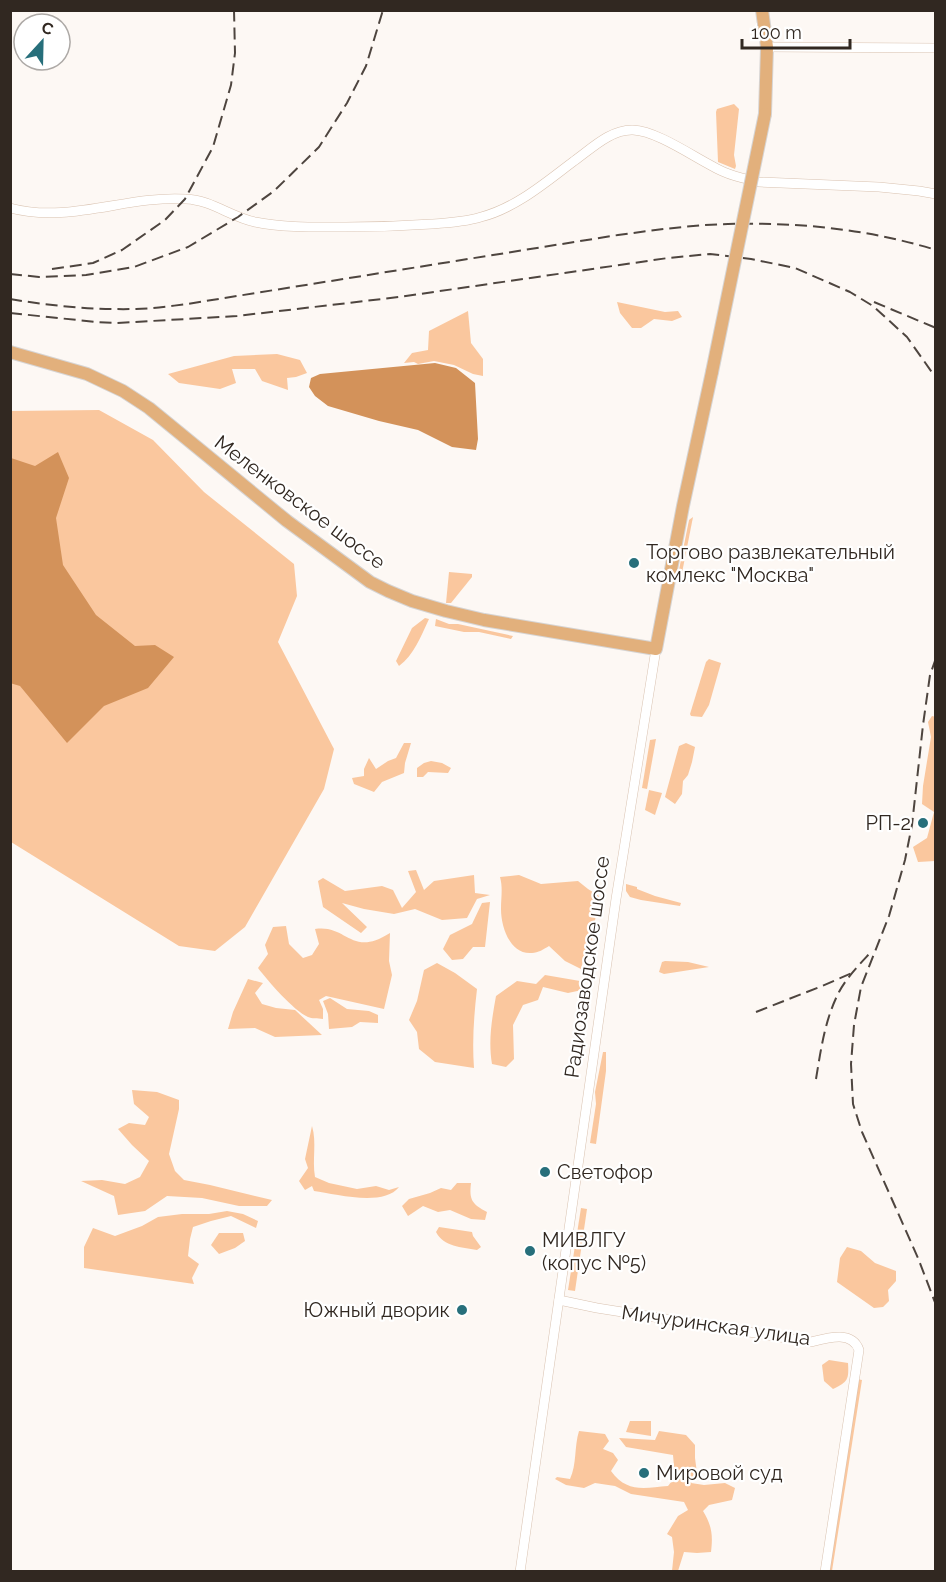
<svg xmlns="http://www.w3.org/2000/svg" width="946" height="1582" font-family="Raleway,sans-serif">
<style>
.green{fill:#fac79e}
.water{fill:#d3925a}
.lines{fill:none;stroke-linecap:round;stroke-linejoin:round}
.minor-casing{stroke:#d9c2b0;stroke-width:10}
.major-casing{stroke:#d6d4d3;stroke-width:14}
.minor{stroke:#fff;stroke-width:9}
.major{stroke:#e2b07c;stroke-width:12}
.rail{stroke:#4e453f;stroke-width:2;stroke-dasharray:12 6;stroke-linecap:butt}
.major-bridge-casing{stroke:#d6d4d3;stroke-width:14;stroke-linecap:butt}
.major-bridge{stroke:#e2b07c;stroke-width:12}
.poi-dot{fill:#276f7b;stroke:#fff;stroke-width:2}
.labels{text-anchor:middle;stroke-width:4.5;stroke-linejoin:round;paint-order:stroke}
.street-label{font-size:20px;fill:#312821;stroke:#fff}
.poi-label{font-size:20px;fill:#312821;stroke:#fff;text-anchor:start}
</style>
<rect width="100%" height="100%" fill="#fdf8f4"/>
<g class="green">
<polygon points="734,104 739,109 734,155 736,166 735,169 718,162 716,112 717,109"/>
<polygon points="617,302 665,312 678,311 682,317 672,321 654,319 641,328 632,328 620,313"/>
<polygon points="468,311 471,343 483,359 483,376 473,374 454,365 434,361 418,364 414,362 404,363 412,353 428,350 429,331"/>
<polygon points="277,354 300,360 307,373 296,377 287,378 288,390 262,381 255,369 232,369 236,383 220,389 179,383 168,374 234,356"/>
<polygon points="99,410 153,440 204,492 294,564 297,596 278,642 334,749 324,789 245,927 215,951 179,946 11,842 10,411"/>
<polygon points="693,517 680,583 679,570 689,520"/>
<polygon points="449,572 472,574 472,577 451,603 446,603"/>
<path d="M425,618L429,619C421,636 414,655 399,666L396,661L412,628Z"/>
<polygon points="436,619 449,624 458,624 513,636 511,639 479,632 464,632 435,626"/>
<polygon points="709,659 721,663 709,705 702,717 691,716 690,714 706,662"/>
<polygon points="932,716 936,717 935,861 918,862 913,847 927,838 934,812 922,804 923,786 931,737 928,722"/>
<polygon points="656,739 647,789 642,788 650,740"/>
<polygon points="404,743 411,743 405,763 404,773 382,782 374,792 354,784 352,778 364,776 364,769 369,758 376,769 388,761 396,758"/>
<polygon points="686,743 695,747 692,762 688,775 683,781 682,794 675,804 665,797 679,746"/>
<polygon points="431,761 442,763 451,768 448,773 428,772 423,777 417,777 417,768 424,763"/>
<polygon points="649,790 662,793 655,815 645,810"/>
<polygon points="416,870 424,890 434,881 474,875 475,893 490,895 477,899 467,918 442,920 415,909 394,914 364,909 342,903 367,927 361,933 323,907 318,881 323,878 345,891 382,886 393,890 402,908 416,892 408,871"/>
<path d="M519,875L541,884L578,881L588,889L599,896L592,939L585,953L581,969L565,961L549,946C544,949 538,953 532,953C510,955 501,927 501,909C501,897 503,888 500,877Z"/>
<polygon points="626,884 637,887 637,889 655,896 681,903 680,906 641,900 630,897 626,891"/>
<polygon points="490,902 485,947 473,947 463,959 452,960 443,949 450,935 472,924 482,903"/>
<path d="M286,926L289,944L303,958L312,955L319,944L315,929C347,924 351,958 390,933L389,961L392,975L384,1009L326,996L319,1000L323,1009V1019C317,1018 312,1019 308,1017C294,1011 268,981 258,968L268,954L265,945L273,927Z"/>
<polygon points="665,961 688,962 709,967 664,974 659,972 662,962"/>
<path d="M437,963L455,973L477,989C474,1015 472,1041 474,1068L435,1062L419,1049L417,1032L409,1020L417,1001L424,970Z"/>
<path d="M545,975L580,981L582,990L568,993L543,987L538,1000L523,1005L513,1025L514,1059L506,1067L492,1064C488,1041 492,1018 496,996L517,981L536,984Z"/>
<polygon points="248,979 263,983 255,993 262,1004 276,1008 295,1010 322,1035 275,1037 255,1028 228,1029 233,1012"/>
<polygon points="330,998 347,1009 369,1011 378,1015 378,1023 360,1022 352,1027 329,1029 328,1014 323,1001"/>
<polygon points="603,1052 606,1052 606,1071 596,1144 590,1143 596,1104 595,1092"/>
<polygon points="132,1090 157,1092 179,1100 179,1109 169,1154 175,1171 184,1180 210,1185 272,1200 267,1206 239,1206 202,1198 167,1196 145,1211 118,1215 114,1196 81,1181 102,1180 125,1184 140,1177 149,1161 132,1145 118,1129 129,1123 145,1125 149,1117 134,1104"/>
<path d="M312,1126C317,1143 312,1159 315,1177L329,1183L357,1189L376,1186L389,1190L399,1187C384,1207 335,1194 314,1191L312,1186L305,1190L299,1181L308,1168L305,1159Z"/>
<path d="M457,1183H471C469,1200 472,1204 487,1212L485,1220L471,1219L450,1210L438,1212L423,1206L408,1216L402,1206L409,1199L430,1193L441,1188L451,1190Z"/>
<polygon points="581,1208 587,1209 575,1291 568,1290"/>
<polygon points="227,1211 243,1214 258,1221 256,1228 231,1216 211,1221 193,1227 190,1239 188,1256 199,1264 192,1278 194,1284 84,1268 84,1247 93,1228 115,1236 142,1226 158,1217 182,1214 209,1214"/>
<path d="M439,1227L472,1232L473,1236L481,1247L477,1250C461,1247 444,1247 436,1232Z"/>
<polygon points="219,1233 243,1233 245,1241 235,1248 219,1254 211,1245"/>
<polygon points="847,1247 861,1251 875,1263 896,1271 896,1281 888,1290 889,1301 883,1307 874,1308 837,1282 840,1258"/>
<path d="M829,1360L848,1363C849,1379 848,1382 833,1389L824,1381L822,1365Z"/>
<polygon points="857,1379 862,1380 832,1571 827,1572"/>
<polygon points="630,1421 651,1421 651,1436 626,1432"/>
<path d="M579,1431L605,1434L609,1441L603,1449L613,1453L618,1460L611,1471C627,1493 644,1488 668,1486L675,1477L673,1455L626,1447L619,1438L655,1440L659,1431L686,1435L695,1445V1458L697,1473L691,1483L704,1485L725,1483L735,1488L732,1500L709,1505L703,1511C712,1526 713,1535 711,1552L697,1553L684,1552L678,1571H672L674,1552L672,1537L667,1534L678,1516L688,1510L684,1502L631,1494L615,1486L595,1483L584,1488L566,1485L555,1479L557,1477L570,1479C577,1464 574,1447 579,1431Z"/>
</g>
<g class="water">
<polygon points="435,363 456,368 475,383 478,439 476,450 452,447 418,430 379,421 328,406 315,396 309,387 311,378 320,374"/>
<polygon points="58,452 69,478 56,518 63,565 96,615 135,646 155,645 174,657 148,688 104,706 67,743 20,686 10,683 11,458 35,466"/>
</g>
<g class="lines">
<g class="minor-casing">
<g id="minor">
<polyline points="767,47 936,48"/>
<path d="M10,208C69,224 128,195 186,199C211,200 231,217 255,222C285,228 315,227 346,227C374,227 403,226 432,224C448,223 465,222 481,217C516,208 546,182 574,161C591,149 611,129 633,130C659,131 699,161 724,172C735,177 747,179 759,182L879,187L919,191L936,194"/>
<path d="M559,1300L597,1308L811,1342C827,1338 852,1330 859,1350L825,1572"/>
<polyline points="520,1572 616,899 656,649"/>
</g>
</g>
<g class="major-casing">
<g id="major">
<polyline points="762,10 767,47 765,114"/>
<polyline points="10,352 87,374 123,391 149,408 287,521 370,582 388,591 412,601 446,611 484,620 656,649 683,506 712,372"/>
</g>
</g>
<use href="#minor" class="minor"/>
<use href="#major" class="major"/>
<g class="rail">
<polyline points="52,269 93,263 122,250 165,220 185,199 213,147 231,85 235,53 234,10"/>
<polyline points="10,274 39,277 86,275 134,267 188,247 238,217 274,191 319,147 347,103 366,66 383,10"/>
<path d="M10,299C52,306 94,310 136,309C153,309 170,306 187,304L618,235C655,230 691,225 728,224C798,222 868,229 936,250"/>
<polyline points="874,302 936,328"/>
<polyline points="10,313 96,322 117,323 237,316 399,297 668,258 710,254 751,259 795,268 850,292 873,306 907,337 936,378"/>
<polyline points="936,658 930,675 923,725 912,825 905,860 889,916 861,987 854,1025 851,1064 853,1104 862,1132 918,1258 936,1305"/>
<polyline points="756,1012 822,986 852,973"/>
<path d="M816,1079C821,1049 825,1019 839,992C847,977 859,965 871,952"/>
</g>
<g class="major-bridge-casing">
<polyline id="major-bridge" points="712,372 765,114"/>
</g>
<use href="#major-bridge" class="major-bridge"/>
</g>
<g class="poi-dot">
<circle cx="634" cy="563" r="6"/>
<circle cx="923" cy="823" r="6"/>
<circle cx="545" cy="1172" r="6"/>
<circle cx="530" cy="1251" r="6"/>
<circle cx="462" cy="1310" r="6"/>
<circle cx="644" cy="1473" r="6"/>
</g>
<g class="labels">
<g class="street-label">
<text transform="translate(300 502) rotate(37)" y="7">Меленковское шоссе</text>
<text transform="translate(587 967) rotate(-82)" y="7">Радиозаводское шоссе</text>
<text transform="translate(716 1325) rotate(8)" y="7">Мичуринская улица</text>
</g>
<g class="poi-label">
<text x="646" y="559">Торгово развлекательный<tspan x="646" dy="23">комлекс "Москва"</tspan></text>
<text x="911" y="830" text-anchor="end">РП-2</text>
<text x="557" y="1179">Светофор</text>
<text x="542" y="1247">МИВЛГУ<tspan x="542" dy="23">(копус №5)</tspan></text>
<text x="450" y="1317" text-anchor="end">Южный дворик</text>
<text x="656" y="1480">Мировой суд</text>
</g>
</g>
<rect width="946" height="1582" fill="none" stroke="#312821" stroke-width="24"/>
<g transform="translate(42 42) rotate(22)"><circle r="28" fill="#ffffff" stroke="#ada9a6" stroke-width="1.5"/>
<path d="M0-4.5L10 22L0 15L-10 22Z" fill="#276f7b"/>
<text y="-9" font-size="16" font-weight="bold" text-anchor="middle" fill="#312821">С</text>
</g>
<path d="M742 39v9h108v-9" fill="none" stroke="#312821" stroke-width="3"/>
<text x="751" y="39" font-size="18" fill="#312821" stroke="#ffffff" stroke-width="4.5" paint-order="stroke">100 m</text>
</svg>
